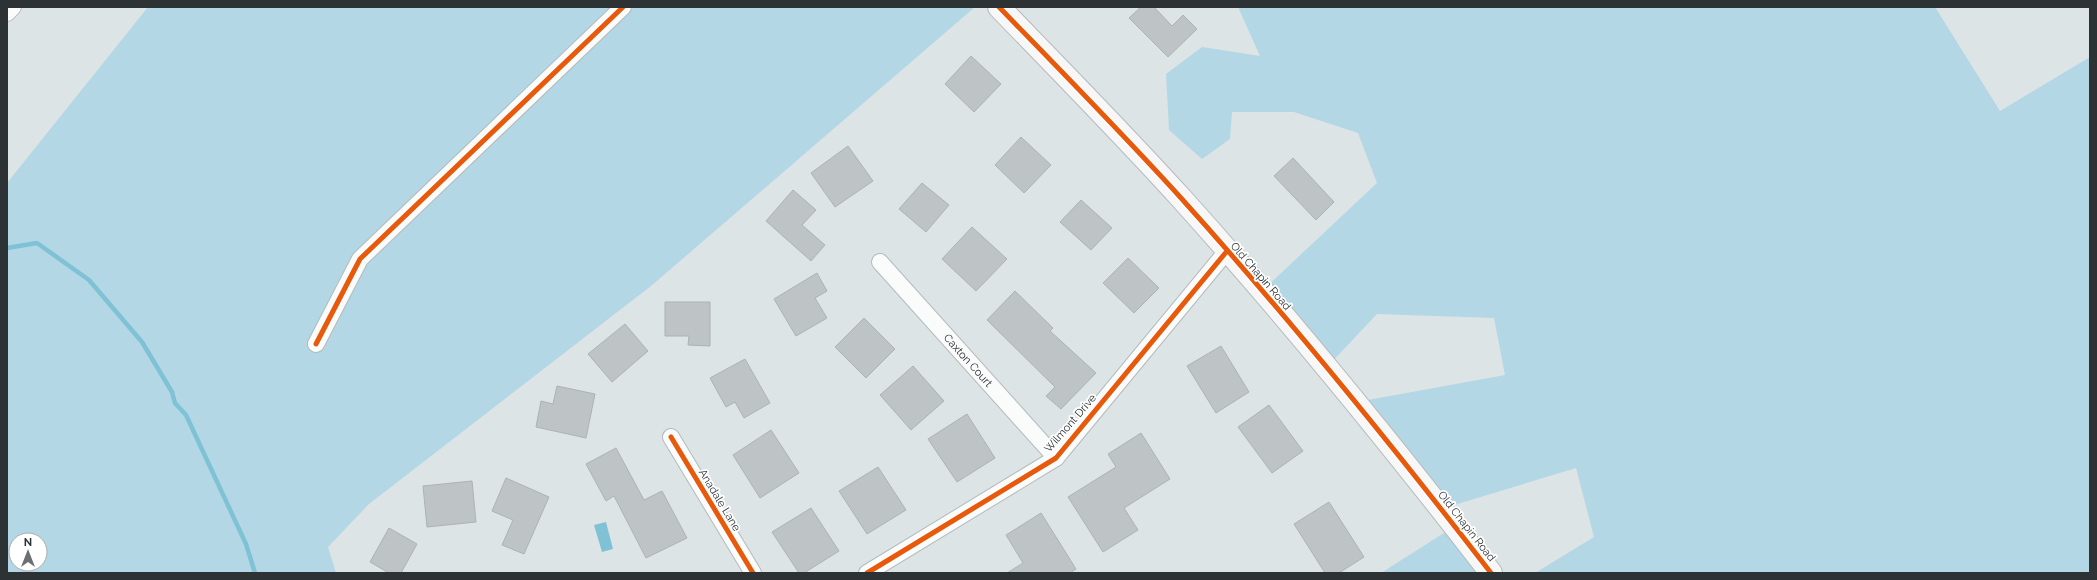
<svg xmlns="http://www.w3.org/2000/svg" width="2097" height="580" font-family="Raleway,sans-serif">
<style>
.green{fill:#b3d7e4;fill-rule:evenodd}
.water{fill:#7fc2d6}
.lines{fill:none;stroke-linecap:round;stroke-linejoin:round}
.stream{stroke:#7fc2d6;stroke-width:4.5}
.building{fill:#bec4c5;stroke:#adb2b4}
.street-casing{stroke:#b5babc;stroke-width:18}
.secondary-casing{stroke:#b5babc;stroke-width:24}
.street{stroke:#fafbfb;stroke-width:16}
.secondary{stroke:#f7f7f8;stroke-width:22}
.cycleway-casing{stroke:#fff;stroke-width:8}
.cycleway{stroke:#e8590c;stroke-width:5}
.labels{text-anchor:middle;stroke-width:3.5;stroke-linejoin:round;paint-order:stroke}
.street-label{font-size:11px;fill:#2d3234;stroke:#fff}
</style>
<rect width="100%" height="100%" fill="#dde4e6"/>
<g class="green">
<path d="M148,7H975L651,286L369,504L328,547L336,573H7V183ZM16,540H40V564H16Z"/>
<polygon points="1238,7 1935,7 2000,111 2090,57 2090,573 1535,573 1594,537 1576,468 1441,509 1357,402 1505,375 1494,318 1377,314 1327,367 1262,291 1377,183 1358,133 1294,112 1232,112 1230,139 1202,159 1169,130 1166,74 1202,47 1260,56"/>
<polygon points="1455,526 1491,573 1381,573"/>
</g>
<polygon class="water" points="606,522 613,549 602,552 594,525"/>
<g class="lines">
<polyline class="stream" points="7,248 37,243 89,280 142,342 172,392 175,403 186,415 246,544 255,573"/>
</g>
<g class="building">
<polygon points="1141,7 1154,7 1172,26 1183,15 1197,29 1168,57 1129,18"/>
<polygon points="971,56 1001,84 974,112 945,84"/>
<polygon points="1021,137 1051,165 1024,193 995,165"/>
<polygon points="848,146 873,181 835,207 811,173"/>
<polygon points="1293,158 1334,202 1316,220 1274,176"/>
<polygon points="922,183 949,205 926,232 899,209"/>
<polygon points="793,190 816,210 802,225 825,245 811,261 766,221"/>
<polygon points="1081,200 1112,228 1091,250 1060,222"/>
<polygon points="972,227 1007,259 976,291 942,259"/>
<polygon points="1128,258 1159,288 1134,313 1103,283"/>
<polygon points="817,273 827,291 815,298 827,318 796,336 774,299"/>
<polygon points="1015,291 1053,328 1050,331 1096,373 1061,409 1046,396 1055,387 987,320"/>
<polygon points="665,302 710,302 710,346 688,345 689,336 665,336"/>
<polygon points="864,318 895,349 866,378 835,347"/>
<polygon points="625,324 648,351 612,382 588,354"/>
<polygon points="1221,346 1249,392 1216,413 1187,366"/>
<polygon points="745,359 770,403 744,418 735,402 726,407 710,378"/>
<polygon points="913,366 944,401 911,430 880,395"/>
<polygon points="557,386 595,394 586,438 536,427 541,401 553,404"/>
<polygon points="1269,405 1303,451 1272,473 1238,427"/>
<polygon points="967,414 995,458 957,482 928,439"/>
<polygon points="771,430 799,473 760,498 733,455"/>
<polygon points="1141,433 1170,479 1124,508 1138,530 1103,552 1068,497 1116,467 1108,454"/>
<polygon points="616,448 644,500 662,491 687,538 646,558 614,496 606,501 586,464"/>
<polygon points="878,467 906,510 867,534 839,491"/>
<polygon points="506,478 549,497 524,554 502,545 513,520 492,511"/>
<polygon points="472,481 476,522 427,527 423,486"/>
<polygon points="1329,502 1364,557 1339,573 1325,573 1294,524"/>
<polygon points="811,508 839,551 804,573 799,573 772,532"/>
<polygon points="1041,513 1076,569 1070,573 1007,573 1023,563 1006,535"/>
<polygon points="389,528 417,544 401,573 389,573 370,562"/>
</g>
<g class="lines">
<g class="street-casing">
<g id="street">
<polyline points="7,13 13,7"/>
<path id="s1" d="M880,262L1056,458"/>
<polyline points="316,344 360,259 623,7"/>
<polyline points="671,437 753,573"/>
<polyline points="867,573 1056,458 1227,251"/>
</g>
</g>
<g class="secondary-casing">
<path id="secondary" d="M999,7C1060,70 1122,133 1181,198C1290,319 1392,445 1491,573"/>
</g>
<use href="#street" class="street"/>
<use href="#secondary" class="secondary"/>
<g class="cycleway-casing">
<g id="cycleway">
<path d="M999,7C1060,70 1122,133 1181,198C1290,319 1392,445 1491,573"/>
<polyline points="316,344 360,259 623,7"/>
<polyline points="671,437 753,573"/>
<polyline points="867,573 1056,458 1227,251"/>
</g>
</g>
<use href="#cycleway" class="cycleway"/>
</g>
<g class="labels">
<g class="street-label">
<text transform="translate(1261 276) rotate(49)" y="4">Old Chapin Road</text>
<text dy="4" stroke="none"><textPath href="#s1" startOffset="132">Caxton Court</textPath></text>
<text transform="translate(1070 423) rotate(-49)" y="4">Wilmont Drive</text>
<text transform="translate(720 500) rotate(59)" y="4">Anadale Lane</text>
<text transform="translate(1467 526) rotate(52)" y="4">Old Chapin Road</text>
</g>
</g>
<rect width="2097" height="580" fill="none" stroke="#2d3234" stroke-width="16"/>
<g transform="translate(28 552)"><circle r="19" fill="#ffffff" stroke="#abadae"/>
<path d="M0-3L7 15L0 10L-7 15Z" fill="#6b7072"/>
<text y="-6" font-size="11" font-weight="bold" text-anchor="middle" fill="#2d3234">N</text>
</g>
</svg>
